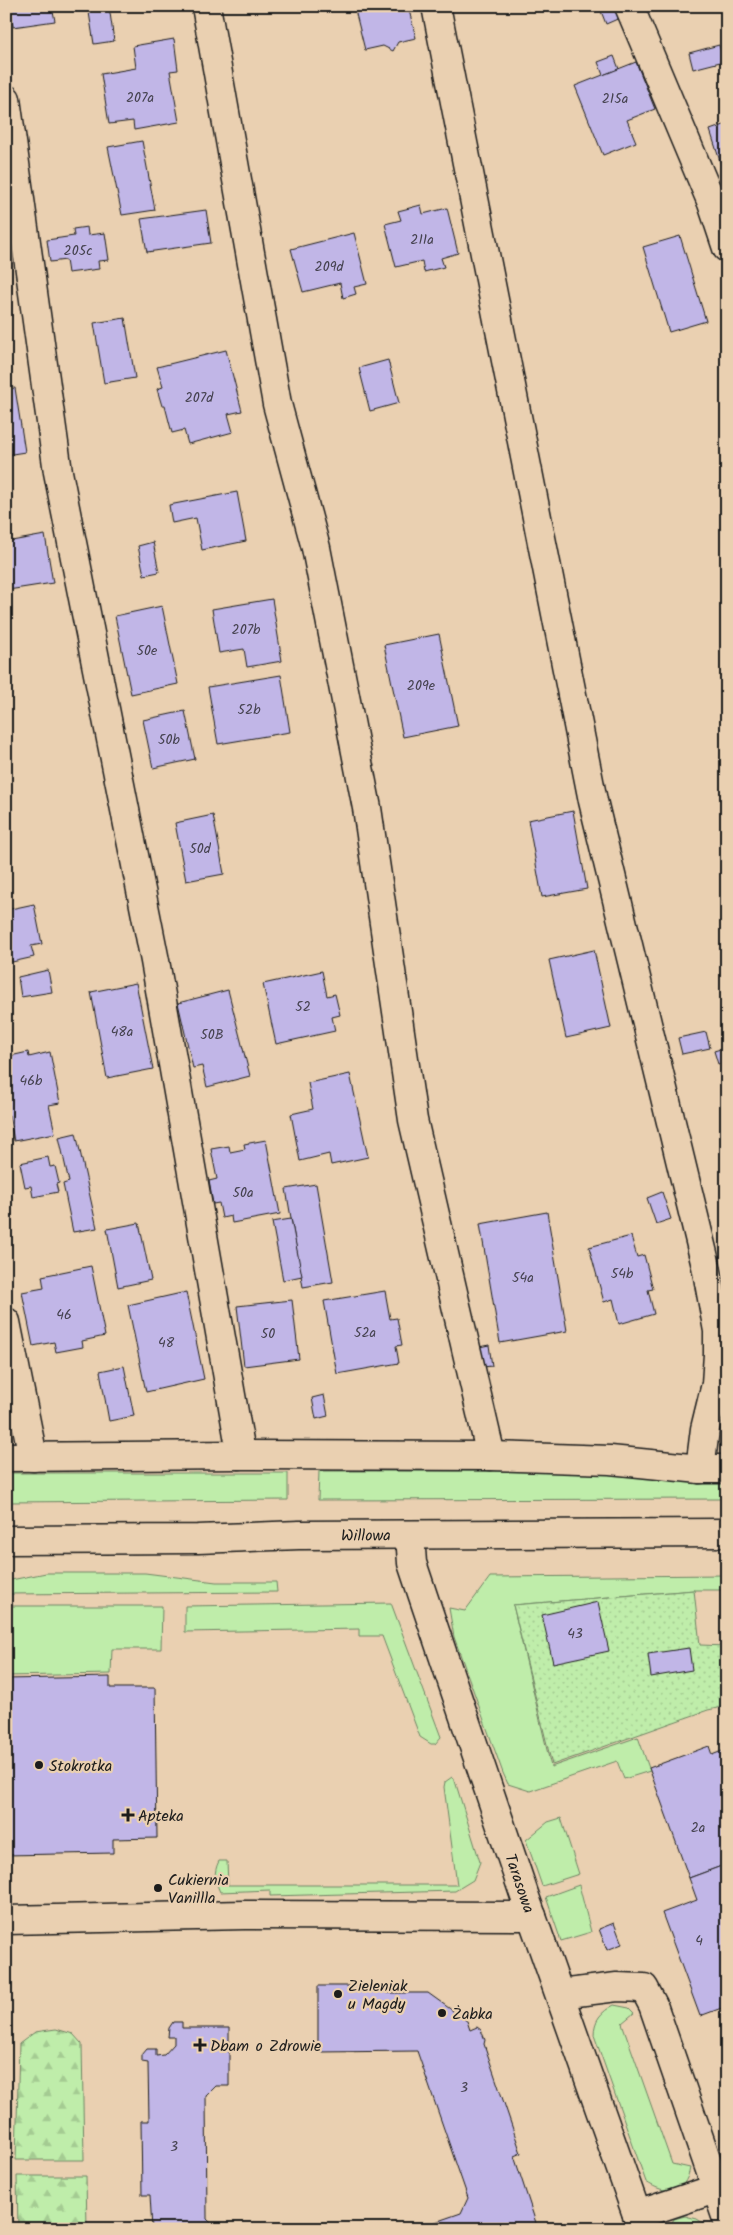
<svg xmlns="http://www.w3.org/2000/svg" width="733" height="2235" font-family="Kalam,sans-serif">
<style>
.grass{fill:#bfedaa;stroke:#6e8463}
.forest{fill:url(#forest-firs);stroke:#6e8463}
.garden{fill:url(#garden-dots);stroke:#6e8463}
.building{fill:#c1b6e7;stroke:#1c1c1c}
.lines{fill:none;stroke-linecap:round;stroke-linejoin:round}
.minor-casing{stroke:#1c1c1c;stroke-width:31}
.minor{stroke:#ead0b1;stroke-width:28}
.poi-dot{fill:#1c1c1c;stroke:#ead0b1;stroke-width:2}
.labels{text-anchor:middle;stroke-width:4.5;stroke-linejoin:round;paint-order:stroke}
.number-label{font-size:14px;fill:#45424f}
.street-label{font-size:16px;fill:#1c1c1c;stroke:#ead0b1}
.poi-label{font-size:16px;fill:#1c1c1c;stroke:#ead0b1;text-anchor:start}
</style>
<defs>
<pattern id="forest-firs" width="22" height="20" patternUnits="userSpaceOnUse" patternTransform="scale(1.25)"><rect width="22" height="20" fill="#bfedaa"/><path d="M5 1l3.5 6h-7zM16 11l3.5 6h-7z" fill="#a4cb92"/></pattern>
<pattern id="garden-dots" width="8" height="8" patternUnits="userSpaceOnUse" patternTransform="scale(1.25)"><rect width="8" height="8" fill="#bfedaa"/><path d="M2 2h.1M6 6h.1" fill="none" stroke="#a4cb92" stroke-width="1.8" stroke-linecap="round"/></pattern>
</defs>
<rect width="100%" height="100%" fill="#ead0b1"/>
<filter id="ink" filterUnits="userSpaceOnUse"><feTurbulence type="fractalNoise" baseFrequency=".02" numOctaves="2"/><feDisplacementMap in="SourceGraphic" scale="10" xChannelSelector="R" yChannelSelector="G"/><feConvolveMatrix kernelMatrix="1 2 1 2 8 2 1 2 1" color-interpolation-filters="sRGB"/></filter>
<g filter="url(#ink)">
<g class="grass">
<polygon points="319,1471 574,1471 727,1482 727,1499 318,1500"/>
<polygon points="6,1473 288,1473 288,1500 6,1502"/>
<polygon points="46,1573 145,1573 216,1582 276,1582 277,1592 6,1594 6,1581"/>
<polygon points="727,1575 727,1590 694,1590 513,1605 551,1767 638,1737 650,1771 624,1779 617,1761 530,1791 508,1784 503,1773 454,1637 449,1608 465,1611 490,1577"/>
<polygon points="391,1603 441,1737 435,1744 431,1744 420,1737 382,1636 359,1636 359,1629 185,1632 185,1606"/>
<polygon points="6,1606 162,1606 161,1649 112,1649 111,1674 6,1676"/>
<path d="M452,1777L455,1781L480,1862L473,1880L455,1891L270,1896V1890L220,1892C215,1881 213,1873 219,1861H227L228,1885H457L444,1787L445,1782Z"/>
<polygon points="561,1818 579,1874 542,1886 526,1840 548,1822"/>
<polygon points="579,1885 591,1932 561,1941 546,1897"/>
<path d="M614,2005L629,2008L634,2013L622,2023L672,2164L690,2168C685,2195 666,2195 646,2182L594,2035C594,2020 601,2012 614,2005Z"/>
<polygon points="685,2216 697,2219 712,2229 668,2229 674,2219"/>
</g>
<g class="forest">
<polygon points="56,2029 73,2034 82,2044 84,2160 16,2160 19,2044 35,2032"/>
<polygon points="17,2176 86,2176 87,2229 18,2229"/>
</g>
<polygon class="garden" points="694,1590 700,1645 727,1646 727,1706 708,1710 552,1765 513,1605"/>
<g class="building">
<polygon points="10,6 52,6 55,21 13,27"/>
<polygon points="88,6 109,6 114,41 94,44"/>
<polygon points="354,6 408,6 416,38 398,42 393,51 383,46 365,50"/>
<polygon points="599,6 625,6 629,14 606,24"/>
<polygon points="174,39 178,70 170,71 179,122 134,130 133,121 109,124 101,74 136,68 133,46"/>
<polygon points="719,45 724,61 693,69 689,53"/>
<polygon points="614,56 619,69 603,75 598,62"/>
<polygon points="636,62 655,109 627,120 636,142 603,155 575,86"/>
<polygon points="727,124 727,177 725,177 710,130"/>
<polygon points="142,141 155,210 122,215 108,147"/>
<polygon points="421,205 423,214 447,208 458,253 441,258 444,267 424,272 422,261 396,267 385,224 401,220 398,211"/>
<polygon points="206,210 211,243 147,252 141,219"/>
<polygon points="87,227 88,235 105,233 109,260 98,261 99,269 68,273 66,260 50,262 47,240 74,236 73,229"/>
<polygon points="354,233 367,284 354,287 356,294 343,298 340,283 303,292 291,249"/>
<polygon points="680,236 706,321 669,332 643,247"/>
<polygon points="125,318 135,378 104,383 94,323"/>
<polygon points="226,350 242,411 228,414 233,432 188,444 184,430 172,433 165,406 162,406 157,389 163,387 157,367"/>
<polygon points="388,360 399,403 370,411 359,368"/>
<polygon points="15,388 25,452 6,455 6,389"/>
<polygon points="237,492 246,541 202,550 196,518 172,523 169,505"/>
<polygon points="45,535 53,583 8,590 6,577 6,542"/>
<polygon points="153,542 159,572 144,575 138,546"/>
<polygon points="272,599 282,661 247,667 244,649 219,653 212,609"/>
<polygon points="162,606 178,684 131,694 115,616"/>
<polygon points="439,634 458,726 403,737 384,645"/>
<polygon points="281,675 290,732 218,744 208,687"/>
<polygon points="185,711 195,759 153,768 143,720"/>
<polygon points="573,811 587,889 542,897 528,820"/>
<polygon points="213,815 224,874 186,881 175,823"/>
<polygon points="34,904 42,944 31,946 34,957 12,962 9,949 6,949 6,910"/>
<polygon points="594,950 611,1028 566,1038 549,960"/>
<polygon points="48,970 52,992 21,997 18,977"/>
<polygon points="322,971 327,996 335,994 340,1015 332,1017 335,1031 276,1044 263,984"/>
<polygon points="136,983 153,1069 107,1078 91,992"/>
<polygon points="228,990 250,1076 207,1087 202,1066 193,1068 178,1003"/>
<polygon points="706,1032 710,1048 682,1054 678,1038"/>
<polygon points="727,1047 727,1062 718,1064 714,1051"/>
<polygon points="28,1052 29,1057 50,1052 60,1103 49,1105 55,1133 14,1141 9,1115 6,1115 6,1057"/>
<polygon points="350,1074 368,1157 331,1165 329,1154 300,1161 291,1114 313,1109 308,1083"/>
<polygon points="76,1133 97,1228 73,1232 63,1184 69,1182 59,1137"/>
<polygon points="266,1140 280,1214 232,1223 231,1216 222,1218 219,1203 213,1204 209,1181 217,1179 211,1149 229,1146 230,1152 245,1149 244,1144"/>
<polygon points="48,1157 50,1167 55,1166 59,1183 56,1184 58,1192 33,1197 31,1186 25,1187 20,1163"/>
<polygon points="316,1184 333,1282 303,1287 286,1189"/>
<polygon points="662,1192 671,1219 656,1224 647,1198"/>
<polygon points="547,1212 567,1331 500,1343 480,1224"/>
<polygon points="291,1219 302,1276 283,1280 272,1222"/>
<polygon points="139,1223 151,1280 118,1287 107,1229"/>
<polygon points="631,1236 637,1257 644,1255 653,1289 648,1290 654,1314 619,1324 613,1299 604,1302 589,1247"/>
<polygon points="91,1266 105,1336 82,1341 83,1347 56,1352 54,1342 33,1346 22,1292 44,1288 42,1276"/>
<polygon points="385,1291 390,1319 397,1318 402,1345 396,1346 399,1363 337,1374 324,1301"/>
<polygon points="186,1292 204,1379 146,1392 128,1305"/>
<polygon points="292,1300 299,1359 244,1366 237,1306"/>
<polygon points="489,1345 492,1366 483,1367 479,1347"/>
<polygon points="124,1366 134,1416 109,1421 100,1371"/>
<polygon points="324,1395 328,1416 316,1419 312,1398"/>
<polygon points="598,1602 609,1651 553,1663 542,1615"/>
<polygon points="689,1648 692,1670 651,1677 648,1654"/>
<polygon points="110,1677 110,1688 155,1688 157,1838 113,1839 113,1853 6,1855 6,1679"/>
<polygon points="709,1746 712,1755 727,1749 727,1864 689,1878 649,1768"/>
<polygon points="727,1864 727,2006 700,2016 662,1913 697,1900 689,1878"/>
<polygon points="614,1923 622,1944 607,1950 599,1929"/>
<polygon points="318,1986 387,1986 387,1993 428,1993 467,2021 470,2030 477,2027 481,2030 485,2040 484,2044 521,2153 514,2156 538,2229 415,2229 461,2213 468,2198 417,2051 318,2052"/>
<polygon points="173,2022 182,2022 182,2028 229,2028 229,2086 216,2086 206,2096 207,2219 217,2229 152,2229 150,2195 142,2195 141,2121 149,2121 148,2063 142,2062 142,2055 147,2049 156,2049 156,2056 164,2055 174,2044 174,2037 168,2037 169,2028"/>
</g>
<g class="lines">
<g class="minor-casing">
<g id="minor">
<polyline points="206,6 277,404 316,548 367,808 413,1120 491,1456"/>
<polyline points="436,6 593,801 706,1266 718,1331 718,1354 716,1384 705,1429 700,1469"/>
<polyline points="629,6 712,203 727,248"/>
<polyline points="6,99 58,472 155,961 239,1441 239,1455"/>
<polyline points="6,1322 33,1457"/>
<polyline points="6,1457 239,1455 491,1456 610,1460 700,1469 727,1469"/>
<path id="s1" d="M410,1535L412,1563L423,1596L524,1894L642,2229"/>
<path id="s2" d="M6,1540L198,1539L299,1535L727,1533"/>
<polyline points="6,1920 245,1915 532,1916"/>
<polyline points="560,1994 617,1987 644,1988 653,2005 727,2219"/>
<polyline points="637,2215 727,2185"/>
</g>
</g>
<use href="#minor" class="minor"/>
</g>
</g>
<g class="poi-dot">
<circle cx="39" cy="1765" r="5"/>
<path d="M125.5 1807.5h5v5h5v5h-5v5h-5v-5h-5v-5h5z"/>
<circle cx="158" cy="1888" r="5"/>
<circle cx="338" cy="1994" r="5"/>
<circle cx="442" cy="2013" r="5"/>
<path d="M197.5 2037.5h5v5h5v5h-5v5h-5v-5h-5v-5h5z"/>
</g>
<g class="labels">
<g class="number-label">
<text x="140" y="102">207a</text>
<text x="615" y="103">215a</text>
<text x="422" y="244">211a</text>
<text x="78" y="255">205c</text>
<text x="329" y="271">209d</text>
<text x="199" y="402">207d</text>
<text x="246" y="634">207b</text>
<text x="147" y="655">50e</text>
<text x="421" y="690">209e</text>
<text x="249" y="714">52b</text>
<text x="169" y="744">50b</text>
<text x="200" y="853">50d</text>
<text x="303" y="1011">52</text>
<text x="122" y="1036">48a</text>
<text x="212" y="1039">50B</text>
<text x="31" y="1085">46b</text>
<text x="243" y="1197">50a</text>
<text x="622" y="1278">54b</text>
<text x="523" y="1282">54a</text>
<text x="64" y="1319">46</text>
<text x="365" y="1337">52a</text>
<text x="268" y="1338">50</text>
<text x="166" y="1347">48</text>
<text x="575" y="1638">43</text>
<text x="698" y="1832">2a</text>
<text x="699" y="1945">4</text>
<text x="464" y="2092">3</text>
<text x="174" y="2151">3</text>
</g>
<g class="street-label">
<text dy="6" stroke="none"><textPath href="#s2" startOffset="360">Willowa</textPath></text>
<text dy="6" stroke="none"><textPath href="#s1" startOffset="366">Tarasowa</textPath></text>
</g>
<g class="poi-label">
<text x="49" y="1771">Stokrotka</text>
<text x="138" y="1821">Apteka</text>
<text x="168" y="1885">Cukiernia<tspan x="168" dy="18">Vanillla</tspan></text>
<text x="348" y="1991">Zieleniak<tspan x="348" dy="18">u Magdy</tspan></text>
<text x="452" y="2019">Żabka</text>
<text x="210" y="2051">Dbam o Zdrowie</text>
</g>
</g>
<rect width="733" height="2235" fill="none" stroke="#ead0b1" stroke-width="25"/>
<rect x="12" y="12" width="708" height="2210" fill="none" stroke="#1c1c1c" stroke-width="2" filter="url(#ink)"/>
</svg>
